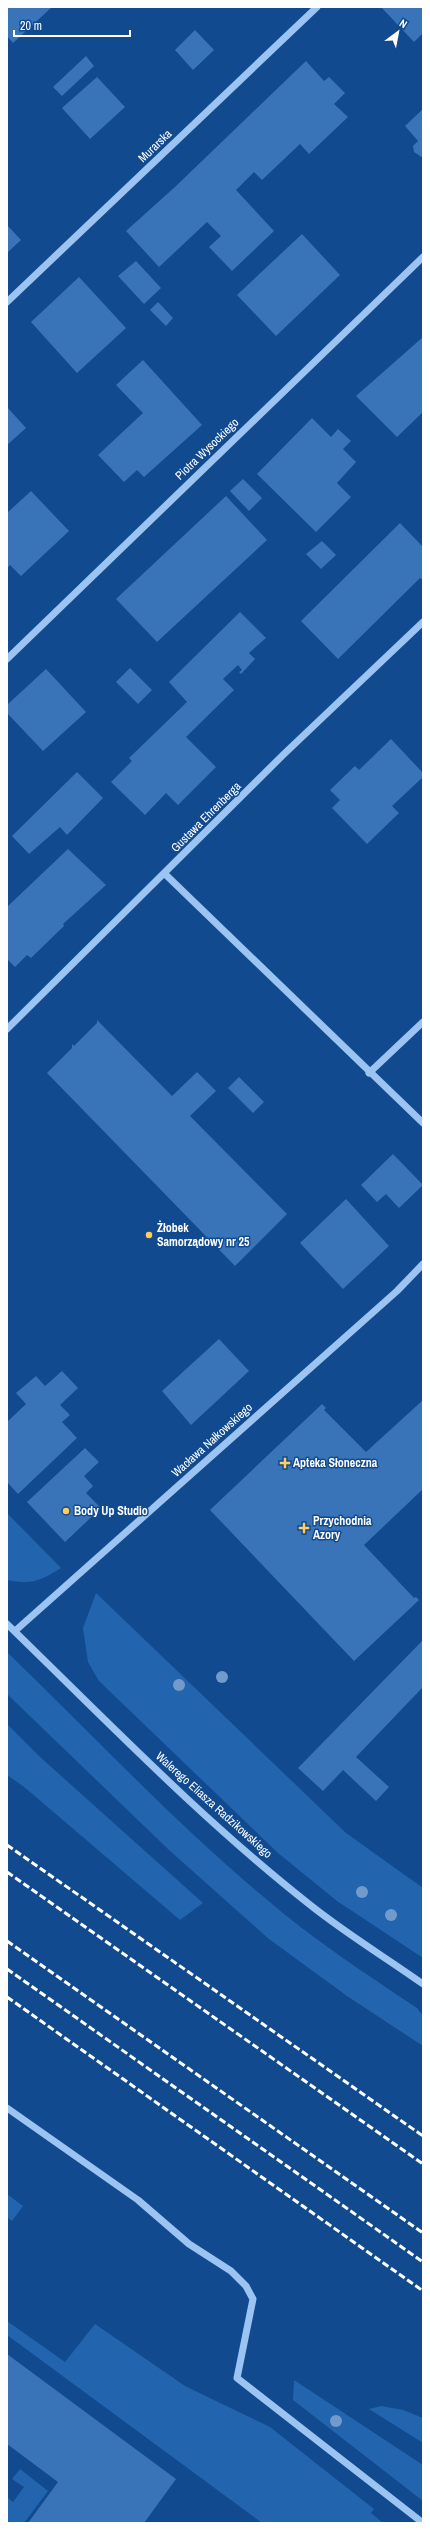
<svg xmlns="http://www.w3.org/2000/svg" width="430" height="2530" font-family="'Archivo Narrow',sans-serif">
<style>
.green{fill:#2364ae}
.building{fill:#3974b8}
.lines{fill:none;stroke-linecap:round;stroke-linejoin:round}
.minor{stroke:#9bc4f2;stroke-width:7}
.rail{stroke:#fff;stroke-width:3;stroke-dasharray:7 3;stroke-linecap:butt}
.tree{fill:#729bcc}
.poi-dot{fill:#ffcd5c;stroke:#114a8f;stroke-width:1.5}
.labels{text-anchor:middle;stroke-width:3;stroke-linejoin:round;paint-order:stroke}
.street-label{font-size:12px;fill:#fff;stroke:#114a8f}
.poi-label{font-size:12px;font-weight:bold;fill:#fff;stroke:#114a8f;text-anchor:start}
</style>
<rect width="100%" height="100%" fill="#114a8f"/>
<g class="green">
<path d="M7,1513L61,1568C40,1581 32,1585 7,1580Z"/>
<polygon points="96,1593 346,1833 423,1888 423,1958 337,1901 278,1853 99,1681 88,1662 83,1628"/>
<path d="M7,1652C92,1734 174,1822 265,1898C312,1939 365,1973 417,2008L423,2016V2046L347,1996L269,1939L169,1850L7,1694Z"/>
<polygon points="7,1724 40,1757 203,1903 180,1920 23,1786 7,1775"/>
<polygon points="7,2194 23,2206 12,2221 7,2217"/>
<polygon points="7,2321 65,2362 95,2324 185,2386 270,2427 374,2509 371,2513 383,2523 262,2523 7,2335"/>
<polygon points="294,2380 423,2465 423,2501 293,2400"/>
<polygon points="381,2406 403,2410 423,2418 423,2443 369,2409"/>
<polygon points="20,2469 48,2491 24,2523 7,2523 7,2497 13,2502 24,2487 12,2479"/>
</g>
<g class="building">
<polygon points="7,7 52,7 13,43 7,36"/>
<polygon points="381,7 423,7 423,33 414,42"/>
<polygon points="195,30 214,50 193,70 175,50"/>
<polygon points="86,56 94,66 62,96 53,87"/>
<polygon points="306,61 324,81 329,77 345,93 334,104 348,117 309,154 300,144 262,180 254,172 236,190 274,231 232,271 209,247 221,236 207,222 159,267 126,231 176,186"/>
<polygon points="97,77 125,107 90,139 62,108"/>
<polygon points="423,109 423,158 414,152 413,146 418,141 405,126"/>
<polygon points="7,225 21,240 7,253"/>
<polygon points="302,234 340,275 276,336 237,295"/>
<polygon points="136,261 161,288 144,304 118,276"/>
<polygon points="79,277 126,328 77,373 31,322"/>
<polygon points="158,302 173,318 166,326 150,310"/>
<polygon points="423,337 423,412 397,437 356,396"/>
<polygon points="143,360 202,425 144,477 137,470 124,482 98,455 143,413 116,385"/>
<polygon points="7,407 26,428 7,445"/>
<polygon points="312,418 331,437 338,429 351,441 343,449 356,462 337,483 351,497 316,532 257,474"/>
<polygon points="243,479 262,498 249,511 230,491"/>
<polygon points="31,491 69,531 21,576 10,565 7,568 7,513"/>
<polygon points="226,496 267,540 157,642 116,599"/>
<polygon points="400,523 423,547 423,580 420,578 338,659 301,621"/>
<polygon points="322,541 336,555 321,569 306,554"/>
<polygon points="240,612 266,638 249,653 255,659 241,674 239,672 242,670 238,665 223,679 234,690 186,737 216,767 178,805 166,793 145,815 111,782 132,761 129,758 187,702 169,682"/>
<polygon points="130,668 152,690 138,704 116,682"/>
<polygon points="46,669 86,712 43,751 7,713 7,705"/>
<polygon points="391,739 423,773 423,777 392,806 399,813 367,844 332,808 340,800 330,790 355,766 359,770"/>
<polygon points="77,772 103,798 67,835 60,827 29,854 12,836"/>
<polygon points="68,849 106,885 63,924 64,926 31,958 27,955 15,967 7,959 7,907"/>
<polygon points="97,1020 172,1096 197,1072 216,1091 190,1116 287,1214 235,1266 47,1073 72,1048 72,1044 74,1046 97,1023"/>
<polygon points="239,1077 264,1102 253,1113 228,1088"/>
<polygon points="393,1154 423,1185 399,1208 386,1194 377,1202 361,1185"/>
<polygon points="346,1199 389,1246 343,1289 300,1243"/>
<polygon points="219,1339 249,1371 191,1425 162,1391"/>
<polygon points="62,1371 78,1388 60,1405 70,1415 62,1422 77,1438 18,1494 7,1482 7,1422 26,1404 16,1393 36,1376 45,1386"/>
<polygon points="423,1400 423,1489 364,1545 414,1598 416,1597 419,1600 354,1661 210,1510 322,1404 326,1408 324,1410 366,1452"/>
<polygon points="85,1448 99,1462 84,1476 93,1486 86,1493 101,1508 65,1542 27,1502"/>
<polygon points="423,1640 423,1687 356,1757 389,1787 376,1801 343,1770 323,1791 298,1768"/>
<polygon points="7,2354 176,2479 144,2523 28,2523 58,2482 7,2444"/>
</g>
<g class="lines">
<g class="minor">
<polyline points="7,302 317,7"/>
<polyline points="7,659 423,257"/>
<polyline points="165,874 423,1123"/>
<polyline points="7,1029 284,754 423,622"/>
<polyline points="369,1073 423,1022"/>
<path d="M7,1624C105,1719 201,1819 309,1904C345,1933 385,1957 423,1984"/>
<polyline points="15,1631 397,1291 423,1264"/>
<polyline points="7,2108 138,2200 189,2244 231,2271 246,2286 253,2299 237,2378 423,2523"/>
</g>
<g class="rail">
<polyline points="7,1845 423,2136"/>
<polyline points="7,1872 423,2164"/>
<polyline points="7,1941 423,2233"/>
<polyline points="7,1969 423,2262"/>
<polyline points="7,1997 423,2291"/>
</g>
</g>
<g class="tree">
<circle cx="222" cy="1677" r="6"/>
<circle cx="179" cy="1685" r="6"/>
<circle cx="362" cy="1892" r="6"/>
<circle cx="391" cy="1915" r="6"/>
<circle cx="336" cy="2421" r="6"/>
</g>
<g class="poi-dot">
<circle cx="149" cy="1235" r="4"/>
<path d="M283 1457h4v4h4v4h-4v4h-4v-4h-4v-4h4z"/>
<circle cx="66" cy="1511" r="4"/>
<path d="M302 1522h4v4h4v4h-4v4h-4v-4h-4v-4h4z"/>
</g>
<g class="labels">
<g class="street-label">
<text transform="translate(155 146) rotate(-44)" y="4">Murarska</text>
<text transform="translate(207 449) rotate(-44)" y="4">Piotra Wysockiego</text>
<text transform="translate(206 817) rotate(-45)" y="4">Gustawa Ehrenberga</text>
<text transform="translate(212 1440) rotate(-42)" y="4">Wacława Nałkowskiego</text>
<text transform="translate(214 1805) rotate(42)" y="4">Walerego Eliasza Radzikowskiego</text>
</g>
<g class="poi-label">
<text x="157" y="1232">Żłobek<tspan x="157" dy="14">Samorządowy nr 25</tspan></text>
<text x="293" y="1467">Apteka Słoneczna</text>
<text x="74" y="1515">Body Up Studio</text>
<text x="313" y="1525">Przychodnia<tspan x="313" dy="14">Azory</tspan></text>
</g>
</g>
<rect width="430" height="2530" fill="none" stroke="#ffffff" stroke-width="16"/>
<g transform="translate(398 32) rotate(32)" stroke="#114a8f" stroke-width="3" paint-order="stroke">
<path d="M0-3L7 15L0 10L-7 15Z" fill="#ffffff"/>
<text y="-6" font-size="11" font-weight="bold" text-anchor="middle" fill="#ffffff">N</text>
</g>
<path d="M14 30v6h116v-6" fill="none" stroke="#ffffff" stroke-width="2"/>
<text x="20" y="30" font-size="12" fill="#ffffff" stroke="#114a8f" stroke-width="3" paint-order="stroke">20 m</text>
</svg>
